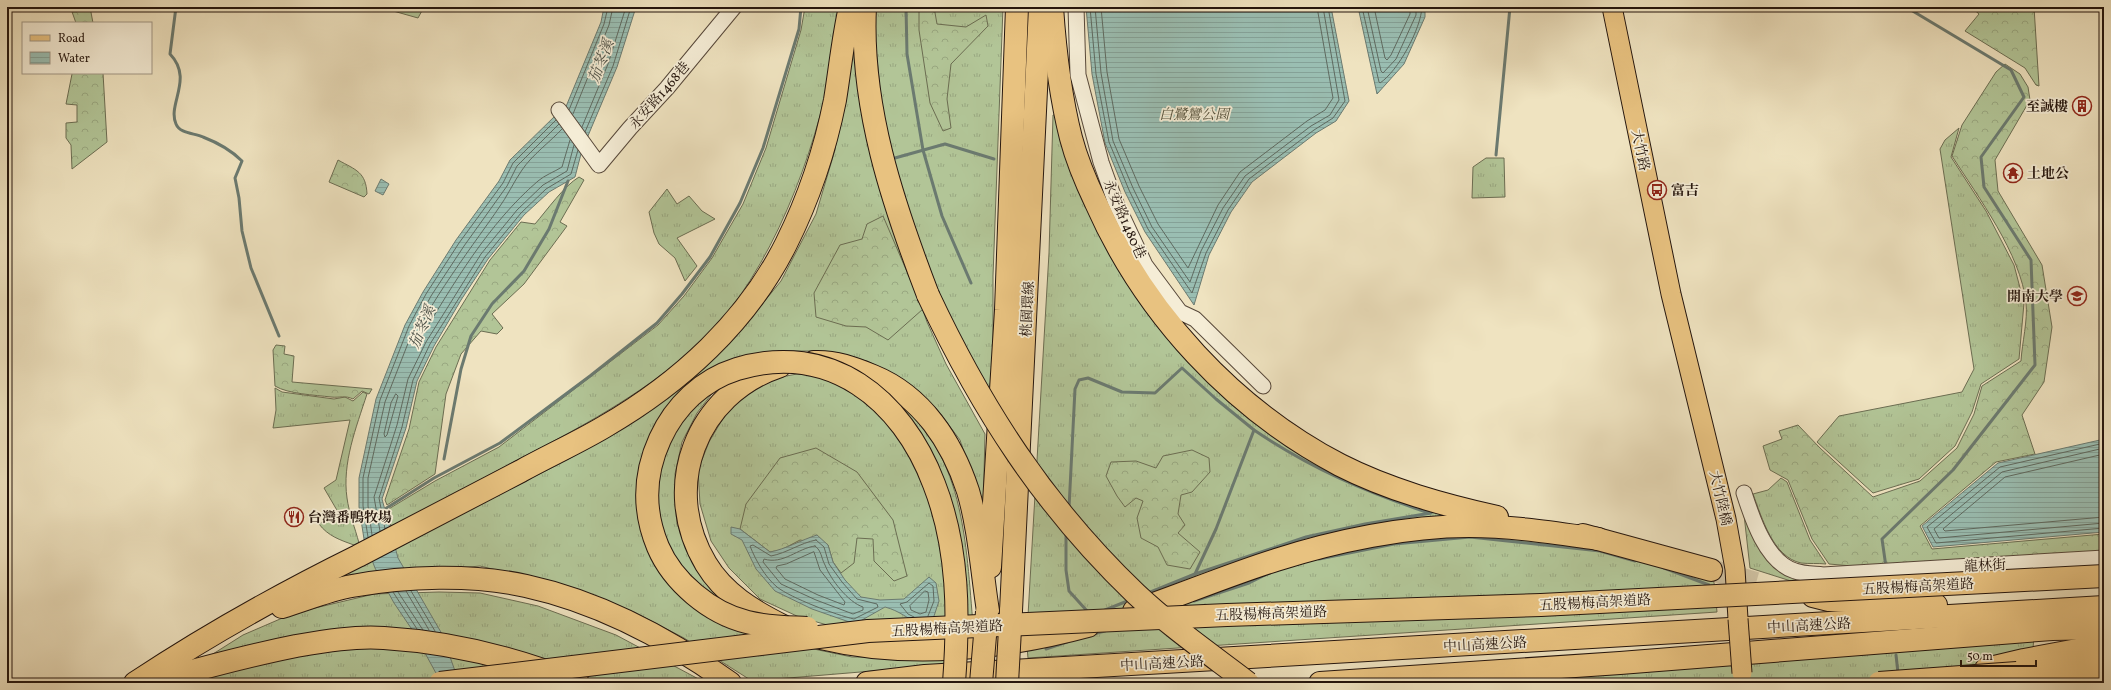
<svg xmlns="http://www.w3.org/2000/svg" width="2111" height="690" font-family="Vollkorn,'Noto Serif TC',serif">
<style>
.grass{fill:url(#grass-tufts);stroke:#6b6d52}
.forest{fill:url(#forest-crowns);stroke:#6b6d52}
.water{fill:url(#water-rules);stroke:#6b7a70}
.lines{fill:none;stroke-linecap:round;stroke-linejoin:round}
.shore{stroke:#5f6a60;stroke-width:1}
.stream{stroke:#6b7a70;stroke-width:3}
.highway-tunnel{stroke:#d1c4a5;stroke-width:22;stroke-dasharray:22 11;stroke-linecap:butt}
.minor-casing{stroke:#57483a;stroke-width:17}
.major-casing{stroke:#24150d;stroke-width:21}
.highway-casing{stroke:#24150d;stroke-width:24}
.minor{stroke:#f5edd6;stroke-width:15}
.major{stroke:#e8c280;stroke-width:19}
.highway{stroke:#e8c280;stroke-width:22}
.major-bridge-casing{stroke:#24150d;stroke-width:21;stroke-linecap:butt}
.highway-bridge-casing{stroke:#24150d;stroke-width:24;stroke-linecap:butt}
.major-bridge{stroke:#e8c280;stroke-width:19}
.highway-bridge{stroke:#e8c280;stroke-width:22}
.labels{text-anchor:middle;stroke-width:3.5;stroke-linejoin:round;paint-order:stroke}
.street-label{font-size:14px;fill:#24150d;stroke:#f5edd6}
.poi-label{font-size:14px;font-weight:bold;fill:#24150d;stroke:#f5edd6;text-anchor:start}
.park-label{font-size:14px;font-style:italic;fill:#56533d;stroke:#f5edd6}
.water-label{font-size:15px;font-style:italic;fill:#4d5047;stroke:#f5edd6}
</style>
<defs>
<pattern id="grass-tufts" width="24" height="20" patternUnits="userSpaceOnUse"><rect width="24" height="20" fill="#b2c597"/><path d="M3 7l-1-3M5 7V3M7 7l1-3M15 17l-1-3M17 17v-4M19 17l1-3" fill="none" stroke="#99a881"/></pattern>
<pattern id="forest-crowns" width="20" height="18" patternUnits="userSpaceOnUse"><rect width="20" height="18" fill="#b2c597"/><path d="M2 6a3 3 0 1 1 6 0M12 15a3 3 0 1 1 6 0" fill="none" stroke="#99a881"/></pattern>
<pattern id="water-rules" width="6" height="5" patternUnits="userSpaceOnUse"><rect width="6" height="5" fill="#9abeb2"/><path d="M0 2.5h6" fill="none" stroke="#85a298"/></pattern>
</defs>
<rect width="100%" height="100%" fill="#efe3c0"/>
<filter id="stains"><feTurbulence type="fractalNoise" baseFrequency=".005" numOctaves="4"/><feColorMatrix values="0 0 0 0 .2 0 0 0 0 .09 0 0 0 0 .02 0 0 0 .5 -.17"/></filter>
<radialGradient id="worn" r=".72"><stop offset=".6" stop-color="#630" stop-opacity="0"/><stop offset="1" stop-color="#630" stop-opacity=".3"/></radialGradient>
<g class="grass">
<polygon points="379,7 424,7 418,18"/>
<path d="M805,7H839C836,31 834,56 829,80C808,173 763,290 689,353C638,396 580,428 521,458C478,481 435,504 391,527L387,510L435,481L499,447L658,325L684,296L712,258L743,204L766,148L801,30Z"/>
<polygon points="872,7 1003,7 993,276 993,404 949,325 912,237 884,131"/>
<polygon points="858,47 894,228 927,322 946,364 985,434 983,513 960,440 936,408 901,378 867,361 814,351 778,351 727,380 714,391 697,413 682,442 675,474 677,524 695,562 809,648 852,657 944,657 945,665 752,681 684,638 634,612 545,582 480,566 333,580 567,460 633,422 704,368 750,319 781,281 816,214 835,150 849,49"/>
<polygon points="1059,114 1087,204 1261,421 1443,510 1444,522 1175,589 1103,616 1027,633 1049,253 1053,115"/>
<polygon points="1959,128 1951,157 1986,211 2014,265 2024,303 2019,359 1981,384 1972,412 1955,446 1919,479 1873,493 1817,442 1839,416 1962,392 1974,369 1940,149 1945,140"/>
<polygon points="1486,158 1504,158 1505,197 1472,198 1473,167"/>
<polygon points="667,189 677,204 689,196 702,211 715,219 677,238 697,266 685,281 675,258 659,244 654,233 649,212"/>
<path d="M797,374C820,376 846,378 869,384C878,387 887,396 894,401C968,453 966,554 974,635L877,639L799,617L760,599L729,568L711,541L700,504L698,470L709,442L725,415L745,395L770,379Z"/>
<path d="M275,388L282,392L334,399L345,397L353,401L363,392L367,394C356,428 342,463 347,498C349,513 355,528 359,543L354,545C340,540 328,536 319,524L338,512L324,488L336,480L350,420L273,428L276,410Z"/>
<path d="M1781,478L1787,482L1810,540L1826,564C1818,563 1809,564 1801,563C1773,557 1762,518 1753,494L1768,490Z"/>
<polygon points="1742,497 1771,548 1800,567 1876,573 1794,582 1750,568"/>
<polygon points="1469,534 1592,546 1652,561 1714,582 1717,612 1028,658 1027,647 1356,546"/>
<polygon points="439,592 480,593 538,606 616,635 706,683 167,683 243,635 294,613 374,594"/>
<polygon points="2034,637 2033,648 1935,683 1429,683"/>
</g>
<g class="forest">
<polygon points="78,7 90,7 93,23 76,23 71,9"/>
<polygon points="919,7 934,7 937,24 966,27 986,15 988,26 951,64 947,99 951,128 943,131 930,103 919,30"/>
<polygon points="1971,7 2034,7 2039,86 2036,85 2025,68 1965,31 1979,14"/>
<path d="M2005,64L2020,74L2028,87L2030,100L1995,160L1998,191L2042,265L2052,327L2044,382L2022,415L2035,454L1996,462L1920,526L1932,549L2104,534V565L1875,568L1829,564L1812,539L1788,480L1770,470L1763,446L1782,439L1779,431L1798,425L1820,448L1873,497L1920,481L1957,448L1974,414L1982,386L2021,361C2022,343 2028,320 2026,303C2021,254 1978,197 1952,156L1962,125L1996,72Z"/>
<polygon points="71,73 103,73 107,142 72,169 71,145 66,138 66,123 77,122 77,105 66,104 72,74"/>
<path d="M338,160C356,170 366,172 367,194L364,197L329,182Z"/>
<path d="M579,177L584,180L560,222L567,226L524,284L492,314L503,328L497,334L481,331L461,354L446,394L435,474L387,505L385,500L409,429L419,382L436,347L490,260L521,222L535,224C547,210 564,186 579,177Z"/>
<polygon points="883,216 923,309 888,340 866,327 846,326 816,317 814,293 840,245 862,239 867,224"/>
<path d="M276,345L285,346L284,354L294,356L292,382L372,389L369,394L362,391L353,399C345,395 340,398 331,397C315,395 288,394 275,386L273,350Z"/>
<polygon points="816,448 857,472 893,520 907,576 894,581 874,561 873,539 857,538 854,563 841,573 833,562 828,545 800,540 781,550 770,552 740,529 746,504 780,458"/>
<polygon points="1192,450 1209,458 1210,472 1192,492 1181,495 1178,514 1185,525 1178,533 1200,552 1190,569 1167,565 1158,547 1141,538 1137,518 1143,501 1136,498 1125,507 1117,496 1106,476 1111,462 1136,461 1156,468 1163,456"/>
</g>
<g class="water">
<polygon points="604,7 636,7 617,67 582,150 575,177 549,192 524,215 488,259 461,300 434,346 417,381 406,428 382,499 398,558 442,634 455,671 437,675 413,631 394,603 375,568 364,539 359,507 359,478 376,399 405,325 423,292 456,240 499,181 510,160 557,114 565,109 601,22"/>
<polygon points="1086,7 1331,7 1349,101 1336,121 1316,133 1252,182 1231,212 1209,255 1194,305 1145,232 1125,192 1105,143 1092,74"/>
<polygon points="1358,7 1425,7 1425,17 1404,64 1377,94"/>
<polygon points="381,179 389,184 383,195 375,191"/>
<polygon points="2104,431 2104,532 1933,547 1922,526 1998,463 2100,440"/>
<path d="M731,527L740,529L770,552C786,549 801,540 817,535L828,545L833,562L845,580L861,597L880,600L904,599L929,577L936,583L939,601L933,619L920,624C906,618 900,611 885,607L855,624L812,609L775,591L756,569L742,540L731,534Z"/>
</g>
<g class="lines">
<g class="shore">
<polyline points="1090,7 1096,74 1109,142 1129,190 1148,229 1192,293 1206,253 1228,210 1249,179 1314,130 1333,118 1345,101 1328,7"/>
<polyline points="1095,7 1101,73 1113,141 1133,188 1152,227 1190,282 1201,251 1223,208 1245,176 1311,126 1330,115 1339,100 1323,7"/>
<polyline points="1101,7 1107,72 1119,139 1139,186 1158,224 1188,268 1218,205 1240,172 1307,121 1325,110 1333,98 1317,7"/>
<path d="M1362,7L1379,82L1380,83C1398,71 1421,29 1422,7"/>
<polyline points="1367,7 1381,71 1383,73 1396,59 1416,15 1416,7"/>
<polyline points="1374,7 1385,58 1387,60 1391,55 1410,14 1410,7"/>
<polyline points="569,110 604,24 608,7"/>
<polyline points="573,114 609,25 613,7"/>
<polyline points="582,127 608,64 626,7"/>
<path d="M562,129C550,142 532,155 522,170C513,183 507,197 498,209C485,229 414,322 417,340L420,339C454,283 488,224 538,181C545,175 554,172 562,167L570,140"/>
<polyline points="585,132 613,66 631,7"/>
<polygon points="396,394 398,396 387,435 385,437 384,434 391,403"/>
<polyline points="2104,440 2100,444 2000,467 1927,527 1936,543 2104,528"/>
<polyline points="2104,448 2002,472 1934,529 1939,538 2104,523"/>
<polyline points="2104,454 2005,477 1943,529 1945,531 2104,517"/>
<polyline points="385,529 379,498 402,427 413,380 430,344 485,257 521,213 546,189 571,174 578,150"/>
<polyline points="380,531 374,497 397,425 408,379 426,342 481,254 517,210 543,185 567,171 574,145"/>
<polyline points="372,535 368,506 368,478 385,402 414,328 431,296 464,246 507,186 517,166 559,124"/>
<polyline points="368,537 363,506 363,478 380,400 409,326 426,294 459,243 503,183 513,163 556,120"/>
<path d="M816,540L824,547L829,564L842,582L857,599L877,604L878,607L854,619C836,615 791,598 777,587C765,577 756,561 750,546L753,545L771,556C787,553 800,543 816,540Z"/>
<path d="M815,546C822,551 821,558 825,565C831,580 848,602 863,607V610L853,614L816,600L781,584L763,562L764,559C783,565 798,548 815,546Z"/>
<polygon points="814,552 820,570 845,602 844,605 818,595 785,579 776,568 777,566 786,564"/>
<polyline points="406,591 429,630"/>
<polyline points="411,591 435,631"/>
<polygon points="925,591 928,592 929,600 926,612 920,614 911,610 910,606"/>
<polyline points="393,592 417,629"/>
<polyline points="398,592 423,630"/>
<polyline points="914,617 908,614 900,604 907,602 929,583 933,586 934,601 928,616"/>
</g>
<g class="stream">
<path d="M176,7L170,54C194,79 167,104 176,124C180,134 195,133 203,137C216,142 232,151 242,161L235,178L239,198L242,231L251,268L279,336"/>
<polyline points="906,7 907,54 923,150 942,216 971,283"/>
<polyline points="1496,155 1510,7"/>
<polyline points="895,158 945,144 994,159"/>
<path d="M1254,430C1312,469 1364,491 1429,513"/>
<polyline points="444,459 461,369 471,336 492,304 524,271 549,229 568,181"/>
<polyline points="1069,508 1075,389 1079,380 1088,378 1122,392 1155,393 1182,368 1216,399 1254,430 1216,529 1195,574 1306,537 1365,524 1431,513"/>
<polyline points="385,509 434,478 500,443 590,376 657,323 682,294 710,257 740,203 763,148 799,29 801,7"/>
<polyline points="1066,533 1066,570 1069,591 1088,612"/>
<polyline points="1319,559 1394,544 1470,537 1600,551 1635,561"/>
<polyline points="1886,567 1882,539 1953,470 2035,365 2031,260 1984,187 1981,157 2024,97 2011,70 1906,7"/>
<polyline points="1664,568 1709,585"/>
<polyline points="1148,593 1195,574"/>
<polyline points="1194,601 1249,583 1265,575"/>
<polyline points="1105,610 1130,600"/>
<polyline points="1093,634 1105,631"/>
<polyline points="1046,649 1067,642"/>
<polyline points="1896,655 1898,673"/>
</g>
<polyline class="highway-tunnel" points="1711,570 1756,583"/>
<g class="minor-casing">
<g id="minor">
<polyline points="1076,7 1078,75 1101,162 1115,201 1145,265 1180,312 1195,319 1263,386"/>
<polyline points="559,110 599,165 630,128 667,88 734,7"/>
<path d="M1744,493C1752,518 1766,562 1795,571C1803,574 1814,574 1823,575L2104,558"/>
</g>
</g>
<g class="major-casing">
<polyline id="major" points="1612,7 1671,294 1726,519 1735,569 1738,619"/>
</g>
<g class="highway-casing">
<g id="highway">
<path d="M865,7C860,106 893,204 928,295"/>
<path d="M1052,7C1055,51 1060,95 1071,138C1077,161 1086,182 1096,203C1145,314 1233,409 1340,465C1389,490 1444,505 1497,517"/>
<path d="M814,362C835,361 854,368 873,376C922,396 952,442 968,491C979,528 982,573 988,611"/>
<path d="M780,366C696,394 660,487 706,564C724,594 753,611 783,626"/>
<polyline points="1583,535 1711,570"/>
<polyline points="990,567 1006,310 1017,7"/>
<polyline points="1813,596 1829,600 1936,605"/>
<path d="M282,607C305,600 329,590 352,586C406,576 473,574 526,586C599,602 670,640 730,683"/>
<polyline points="1011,611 1040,7"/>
<path d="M1134,611C1181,595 1228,575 1276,560C1335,541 1407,526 1469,526C1512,526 1555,533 1598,539"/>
<path d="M821,638C908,659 1003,649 1088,626"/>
<polyline points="1986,669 2024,660 2104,645"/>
<polyline points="2018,673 2104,667"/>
<path d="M135,683C206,636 281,594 358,556C412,528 466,500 521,471C548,456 577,443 604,427C680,383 747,322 786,244C809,198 825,150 835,100C840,69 843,38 850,7"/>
<path d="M149,683C198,669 246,656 296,646C325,641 355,636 384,638C450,642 516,658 578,683"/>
<polyline points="867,683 925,676 2104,607"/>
<polyline points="1320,683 1620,663 2052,629 2104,628"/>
</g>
</g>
<use href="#minor" class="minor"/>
<use href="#major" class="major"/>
<use href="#highway" class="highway"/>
<g class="major-bridge-casing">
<polyline id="major-bridge" points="1738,619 1742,673"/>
</g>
<g class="highway-bridge-casing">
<g id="highway-bridge">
<path d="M928,295C982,410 1044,506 1136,594C1171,627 1210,654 1248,683"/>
<path d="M807,628C787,627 767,627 747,622C710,613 673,582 658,547C643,511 644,474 660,439C675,406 702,380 737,369C830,341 902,399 934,484C959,548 959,616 954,683"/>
<polyline points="440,683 868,631 1227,615 1541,605 2104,576"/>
<polyline points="981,683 987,612"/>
<polyline points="1007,683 1011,611"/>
<polyline points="1879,683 2017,673"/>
</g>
</g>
<use href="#major-bridge" class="major-bridge"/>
<use href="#highway-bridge" class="highway-bridge"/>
</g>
<defs>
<g id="building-ring" transform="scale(1)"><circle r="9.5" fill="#f5edd6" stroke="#8f2418" stroke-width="1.5"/><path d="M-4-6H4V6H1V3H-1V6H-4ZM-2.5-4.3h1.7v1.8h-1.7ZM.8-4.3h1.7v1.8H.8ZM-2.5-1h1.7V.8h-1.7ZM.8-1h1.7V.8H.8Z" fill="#8f2418"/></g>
<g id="temple-ring" transform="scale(1)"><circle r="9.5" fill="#f5edd6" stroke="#8f2418" stroke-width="1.5"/><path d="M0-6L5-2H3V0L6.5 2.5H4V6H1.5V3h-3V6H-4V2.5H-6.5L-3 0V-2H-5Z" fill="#8f2418"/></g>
<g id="bus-ring" transform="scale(1)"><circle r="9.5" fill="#f5edd6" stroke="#8f2418" stroke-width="1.5"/><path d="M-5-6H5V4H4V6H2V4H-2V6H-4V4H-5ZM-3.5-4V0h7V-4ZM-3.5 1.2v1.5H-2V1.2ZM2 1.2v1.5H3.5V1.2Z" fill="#8f2418"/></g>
<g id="university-ring" transform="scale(1)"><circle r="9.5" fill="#f5edd6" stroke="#8f2418" stroke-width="1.5"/><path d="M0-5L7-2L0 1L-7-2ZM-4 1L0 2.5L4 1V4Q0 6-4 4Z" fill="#8f2418"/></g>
<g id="restaurant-ring" transform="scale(1)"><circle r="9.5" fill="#f5edd6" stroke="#8f2418" stroke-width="1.5"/><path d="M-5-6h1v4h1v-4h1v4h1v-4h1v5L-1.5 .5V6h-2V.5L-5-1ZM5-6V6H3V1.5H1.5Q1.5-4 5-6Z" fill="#8f2418"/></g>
</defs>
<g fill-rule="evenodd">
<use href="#building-ring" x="2082" y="106"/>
<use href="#temple-ring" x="2013" y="173"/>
<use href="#bus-ring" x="1657" y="190"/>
<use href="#university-ring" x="2077" y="296"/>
<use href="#restaurant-ring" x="294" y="517"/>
</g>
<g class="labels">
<g class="street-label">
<text transform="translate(659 95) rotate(-49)" y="5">永安路1468巷</text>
<text transform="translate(1641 150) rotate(78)" y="5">大竹路</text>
<text transform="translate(1125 219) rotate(66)" y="5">永安路1480巷</text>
<text transform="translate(1027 309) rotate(-87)" y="5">桃園環線</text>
<text transform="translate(1721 498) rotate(77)" y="5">大竹陸橋</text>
<text transform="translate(1985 565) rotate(-3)" y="5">龍林街</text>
<text transform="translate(1918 586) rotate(-3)" y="5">五股楊梅高架道路</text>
<text transform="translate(1595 602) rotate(-3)" y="5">五股楊梅高架道路</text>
<text transform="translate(1271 613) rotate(-2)" y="5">五股楊梅高架道路</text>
<text transform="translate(1809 625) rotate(-3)" y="5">中山高速公路</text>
<text transform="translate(947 628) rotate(-3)" y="5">五股楊梅高架道路</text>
<text transform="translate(1485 644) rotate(-3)" y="5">中山高速公路</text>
<text transform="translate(1162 663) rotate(-3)" y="5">中山高速公路</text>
</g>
<g class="poi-label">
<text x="2068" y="111" text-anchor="end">至誠樓</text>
<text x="2027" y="178">土地公</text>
<text x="1671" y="195">富吉</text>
<text x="2063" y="301" text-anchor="end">開南大學</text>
<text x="308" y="522">台灣番鴨牧場</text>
</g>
<g class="park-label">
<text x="1194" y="119">白鷺鸞公園</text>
</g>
<g class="water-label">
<text transform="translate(601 61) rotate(-69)" y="5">茄苳溪</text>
<text transform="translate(422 327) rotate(-67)" y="5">茄苳溪</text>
</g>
</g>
<rect width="2111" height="690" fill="none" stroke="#efe3c0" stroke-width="24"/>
<rect x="8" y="8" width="2095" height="674" fill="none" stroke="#24150d" stroke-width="2"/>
<rect x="12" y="12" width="2087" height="666" fill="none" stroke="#24150d"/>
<rect x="22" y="22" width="130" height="52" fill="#f5edd6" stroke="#a19786"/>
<rect x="30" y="35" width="20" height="6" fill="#e8c280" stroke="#a19786"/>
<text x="58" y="42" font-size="12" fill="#24150d">Road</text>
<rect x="30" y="52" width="20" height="12" fill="url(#water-rules)" stroke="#a19786"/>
<text x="58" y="62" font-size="12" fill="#24150d">Water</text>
<path d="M1961 660v6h75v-6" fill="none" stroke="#24150d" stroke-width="2"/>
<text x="1967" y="660" font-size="12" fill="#24150d" stroke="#f5edd6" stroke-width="3" paint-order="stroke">50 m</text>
<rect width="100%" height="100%" filter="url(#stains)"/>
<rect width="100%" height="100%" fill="url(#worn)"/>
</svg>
